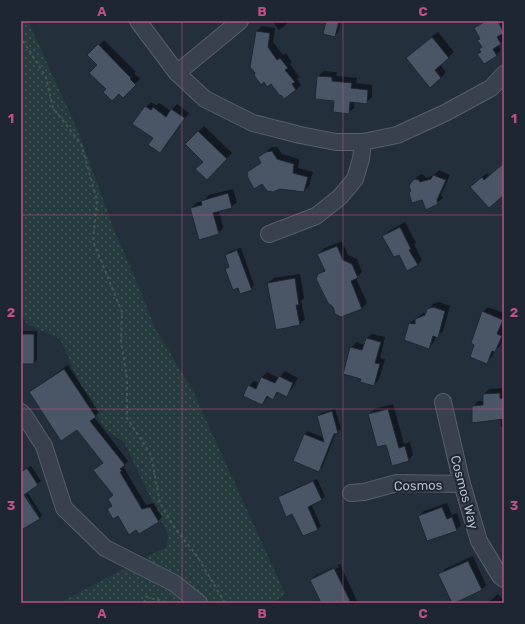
<svg xmlns="http://www.w3.org/2000/svg" width="525" height="624" font-family="Rubik,sans-serif">
<style>
.grass{fill:url(#grass-dots)}
.shadow{fill:#0007;fill-rule:evenodd}
.building{fill:#4a5665;stroke:#1f2833}
.lines{fill:none;stroke-linecap:round;stroke-linejoin:round}
.minor-casing{stroke:#565f6a;stroke-width:18}
.path{stroke:#44585b;stroke-width:2;stroke-dasharray:3 3;stroke-linecap:butt}
.minor{stroke:#38414d;stroke-width:16}
.grid{fill:none;stroke:#bd5181;stroke-width:1;stroke-opacity:0.55}
.labels{text-anchor:middle;stroke-width:4;stroke-linejoin:round;paint-order:stroke}
.street-label{font-size:13px;fill:#b3bcc8;stroke:#1d2631}
.neatline{fill:none;stroke:#bd5181;stroke-width:1.5}
.grid-label{font-size:13px;text-anchor:middle;font-weight:bold;fill:#bd5181}
</style>
<defs>
<pattern id="grass-dots" width="8" height="8" patternUnits="userSpaceOnUse"><rect width="8" height="8" fill="#263b3d"/><path d="M2 2h.1M6 6h.1" fill="none" stroke="#435558" stroke-width="1.8" stroke-linecap="round"/></pattern>
</defs>
<rect width="100%" height="100%" fill="#242f3c"/>
<polygon class="grass" points="21,21 28,21 78,131 115,232 139,287 155,328 193,391 285,594 274,603 59,603 166,547 168,535 124,442 105,429 80,384 60,339 27,324 21,313"/>
<g class="shadow">
<polygon points="272,21 290,21 279,30"/>
<polygon points="327,21 341,21 338,33 334,36"/>
<polygon points="484,21 504,21 504,31 502,32 504,35 504,40 498,45 501,50 496,55 478,54 482,47 478,40 481,38 475,29"/>
<polygon points="262,26 275,28 273,42 283,55 286,53 292,62 290,64 299,77 297,79 301,85 296,90 271,83 256,73 257,31"/>
<polygon points="438,32 454,52 440,65 446,72 441,78 412,53"/>
<polygon points="104,40 136,72 134,73 140,79 123,96 119,93 107,89 99,65 89,55"/>
<polygon points="324,71 337,72 336,76 357,78 356,83 372,85 372,97 366,102 354,102 354,108 348,113 335,100 316,98 318,76"/>
<polygon points="151,102 156,105 159,103 171,111 177,104 189,113 165,147 160,152 154,138 146,107"/>
<polygon points="204,126 232,153 207,179 204,162 186,144"/>
<polygon points="272,147 277,147 282,154 299,159 298,168 313,172 309,186 304,191 262,183 248,172 262,162 259,157"/>
<polygon points="504,163 504,196 476,182 487,173 490,176"/>
<polygon points="439,170 450,175 441,195 443,198 437,203 423,199 412,191 412,182 418,176 421,174 424,175 426,178 434,175"/>
<polygon points="233,189 237,202 231,207 219,211 223,228 218,233 191,208 196,203 203,201 209,195"/>
<polygon points="405,222 416,243 414,244 422,260 417,265 399,253 384,236 389,231"/>
<polygon points="342,241 348,255 357,259 362,272 356,278 367,303 362,308 341,316 334,307 319,275 325,269 318,255 323,249"/>
<polygon points="241,248 254,285 251,289 226,269 230,265 226,255 229,252"/>
<polygon points="300,274 304,298 301,301 305,319 300,324 268,283 274,278"/>
<polygon points="439,302 450,306 443,331 437,336 436,336 434,342 429,347 410,323 416,318 417,318 422,314 427,312 433,304"/>
<polygon points="488,307 504,313 504,324 502,329 504,330 504,336 500,346 494,351 492,357 486,362 476,344 483,312"/>
<polygon points="21,331 37,331 37,360 34,363 21,363"/>
<polygon points="372,334 385,337 380,358 385,359 379,379 374,385 362,378 351,348 356,342 365,345 366,339"/>
<polygon points="68,365 99,412 94,417 128,461 124,465 125,466 124,468 146,505 154,503 162,517 158,521 118,515 109,509 113,505 109,499 113,494 94,470 104,462 77,428 30,392"/>
<polygon points="285,371 298,378 291,390 286,395 279,392 273,398 269,396 262,404 249,386 254,381 259,383 262,377 267,372 279,378"/>
<polygon points="504,388 504,427 501,427 500,419 473,407 478,401 484,401 484,394 489,389"/>
<polygon points="393,404 404,444 410,442 413,455 408,460 387,443 369,414 374,409"/>
<polygon points="335,409 341,429 336,433 322,468 318,471 305,434 308,431 324,438 318,416 321,413"/>
<polygon points="31,466 41,481 27,492 42,515 40,518 23,490 21,491 21,472"/>
<polygon points="317,479 325,496 322,499 311,504 321,526 317,529 293,513 279,497 282,494"/>
<polygon points="447,503 452,515 457,513 461,525 456,530 419,516 424,511"/>
<polygon points="473,556 486,585 481,590 440,575 445,569"/>
<path d="M340,564L357,601L355,603H322L311,580L316,575ZM338,565L339,567L316,578V576Z"/>
<polygon points="498,594 504,601 504,603 488,603"/>
</g>
<g class="building">
<polygon points="326,21 339,21 335,37 323,34"/>
<polygon points="486,21 498,21 504,33 497,37 501,44 493,49 497,56 484,64 477,54 481,52 479,49 482,47 477,40 480,39 474,28"/>
<polygon points="256,31 270,33 268,47 277,60 280,58 288,68 285,70 295,82 292,84 296,90 284,99 281,95 280,96 271,84 267,87 264,82 261,85 254,75 255,73 250,67"/>
<polygon points="432,37 449,58 435,70 441,78 430,88 406,58"/>
<polygon points="98,44 131,78 130,79 136,85 123,98 119,94 112,101 103,92 106,89 89,73 97,65 87,55"/>
<polygon points="317,76 332,77 332,81 352,83 351,88 368,90 367,104 350,102 349,114 333,112 334,101 315,99"/>
<polygon points="145,106 151,110 153,107 166,117 171,109 185,118 160,153 148,145 153,138 132,124"/>
<polygon points="198,131 227,159 207,180 195,169 203,162 185,144"/>
<polygon points="272,151 277,159 294,164 293,173 308,177 304,192 280,189 273,192 267,191 262,184 254,189 248,178 247,172 261,163 258,157 266,152"/>
<polygon points="504,163 504,195 489,208 470,187 482,177 484,180"/>
<polygon points="433,175 446,180 437,200 438,204 426,210 422,200 412,203 409,193 411,191 409,186 412,181 415,179 419,180 420,182 431,179"/>
<polygon points="228,193 232,208 213,213 219,234 199,240 190,208 202,205 201,201"/>
<polygon points="400,227 411,249 409,250 418,265 407,271 399,255 394,257 382,236"/>
<polygon points="337,246 343,260 352,264 358,278 351,281 362,309 341,317 335,314 333,307 328,303 316,279 318,274 325,271 317,254"/>
<polygon points="237,250 252,290 240,294 238,288 233,290 225,269 229,267 225,255"/>
<polygon points="295,278 299,305 296,305 300,325 276,330 267,283"/>
<polygon points="433,307 445,311 438,338 433,336 429,349 404,340 409,323 415,324 415,319 425,315 427,309"/>
<polygon points="482,311 503,320 497,334 502,336 495,352 492,351 487,364 470,357 474,345 471,343"/>
<rect x="21" y="334" width="13" height="30"/>
<polygon points="366,338 381,342 375,363 380,364 374,386 360,382 361,379 343,374 350,347 362,350"/>
<polygon points="64,369 96,417 90,421 125,465 120,469 122,471 120,472 142,509 150,507 159,522 139,534 136,530 129,535 118,516 113,519 107,509 112,506 108,499 113,495 93,470 103,463 77,430 61,441 29,392"/>
<polygon points="279,376 293,383 287,397 277,392 273,400 267,396 262,405 243,396 248,385 256,389 261,377 275,383"/>
<polygon points="500,393 500,398 504,399 504,419 472,423 472,406 483,405 483,394"/>
<polygon points="388,409 399,448 405,446 409,461 392,466 386,445 377,447 368,414"/>
<polygon points="332,411 338,433 334,434 319,472 293,461 304,434 324,442 317,416"/>
<polygon points="27,468 38,485 24,495 40,519 21,530 21,472"/>
<polygon points="313,481 322,500 308,507 318,530 303,536 292,514 286,517 278,497"/>
<polygon points="442,507 447,519 452,517 457,531 427,541 418,516"/>
<polygon points="468,561 482,590 455,603 452,603 438,574"/>
<polygon points="334,568 351,603 321,603 310,580"/>
</g>
<g class="lines">
<g class="minor-casing">
<g id="minor">
<polyline points="138,21 177,73 205,99 253,123 300,135 336,142 363,142 397,135 445,113 491,88 504,74"/>
<polyline points="177,73 240,21"/>
<polyline points="269,234 316,216 340,197 355,179 361,159 363,142"/>
<polyline points="443,402 462,484 479,541 500,576 504,579"/>
<polyline points="21,412 26,418 44,446 64,508 105,548 174,583 199,603"/>
<polyline points="351,493 364,492 397,483 462,484"/>
</g>
</g>
<g class="path">
<polyline points="21,35 23,41 46,77 53,108 81,144 97,200 93,241 122,312 121,341 127,379 127,418 151,455 160,503 176,530 197,556 225,603"/>
<polyline points="144,603 146,597 170,603"/>
</g>
<use href="#minor" class="minor"/>
</g>
<path class="grid" d="M182,21V603M343,21V603M21,215H504M21,409H504"/>
<g class="labels">
<g class="street-label">
<text transform="translate(418 485) rotate(-1)" y="5">Cosmos</text>
<text transform="translate(465 492) rotate(75)" y="5">Cosmos Way</text>
</g>
</g>
<rect width="525" height="624" fill="none" stroke="#1d2631" stroke-width="44"/>
<rect x="22" y="22" width="481" height="580" class="neatline"/>
<g class="grid-label">
<text x="102" y="16">A</text>
<text x="262" y="16">B</text>
<text x="423" y="16">C</text>
<text x="11" y="123">1</text>
<text x="514" y="123">1</text>
<text x="11" y="317">2</text>
<text x="514" y="317">2</text>
<text x="11" y="510">3</text>
<text x="514" y="510">3</text>
<text x="102" y="618">A</text>
<text x="262" y="618">B</text>
<text x="423" y="618">C</text>
</g>
</svg>
